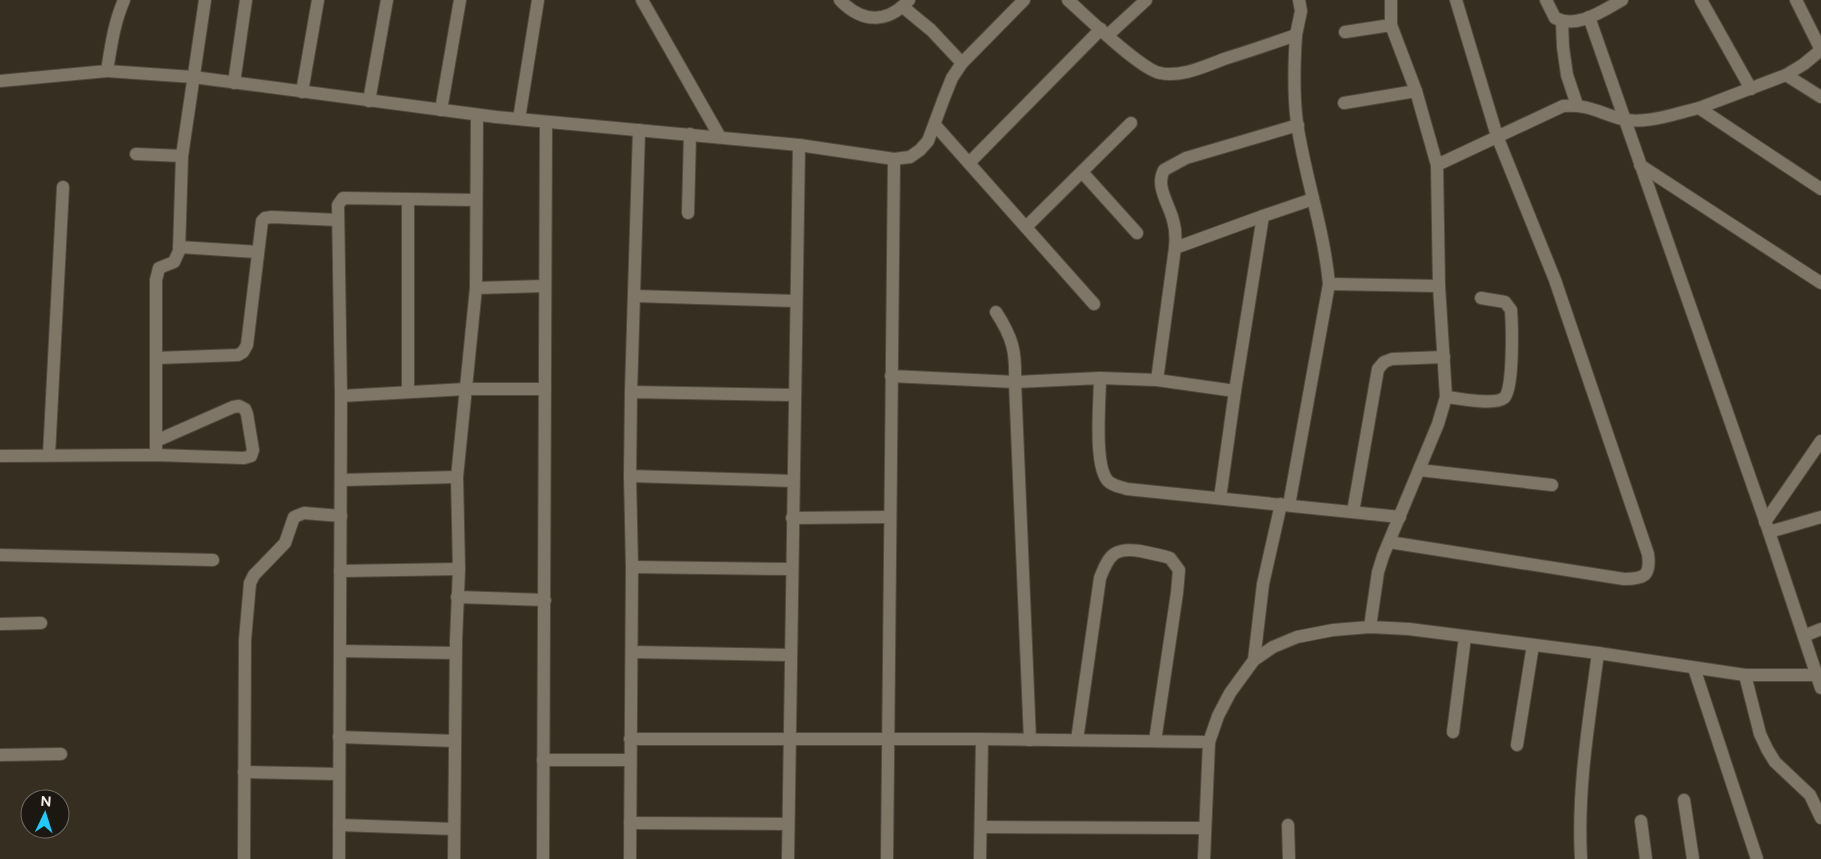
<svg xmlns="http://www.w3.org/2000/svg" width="1821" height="859" font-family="Figtree,sans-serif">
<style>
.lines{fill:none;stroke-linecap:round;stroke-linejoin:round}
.minor-casing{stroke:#514a3f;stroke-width:14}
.minor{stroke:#807668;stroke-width:12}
</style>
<rect width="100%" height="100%" fill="#362e21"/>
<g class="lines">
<g class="minor-casing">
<g id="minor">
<polyline points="642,0 720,137"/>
<path d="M840,0C862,23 887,24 909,0"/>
<path d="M1068,0C1086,16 1140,69 1160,73C1182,78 1207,65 1227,58C1250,51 1273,43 1296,35L1301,11L1299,0"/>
<polyline points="1391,0 1391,25"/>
<path d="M1546,0L1555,18C1578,29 1602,11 1622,0"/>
<polyline points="1701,0 1751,89"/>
<polyline points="903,7 931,30 962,63"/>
<polyline points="1589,17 1769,532 1821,688"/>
<polyline points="1562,22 1563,47 1567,75 1577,105"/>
<polyline points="1345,32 1391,25 1416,91 1437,165"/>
<polyline points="1108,35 1146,0"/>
<polyline points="107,71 193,77 496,117 799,145 894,159 910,157 920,150 928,141 944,98 952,78 962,63 1024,0"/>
<polyline points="1786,75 1804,64 1821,50 1796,0"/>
<path d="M0,81L107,71C111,46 114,23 124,0"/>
<polyline points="234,83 246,0"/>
<polyline points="302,92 318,0"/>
<polyline points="369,101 387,0"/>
<polyline points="1344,103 1416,91"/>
<polyline points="1699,108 1786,75 1821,97"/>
<polyline points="441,110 460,0"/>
<polyline points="519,119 538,0"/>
<polyline points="935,125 1094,304"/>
<polyline points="136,154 182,156"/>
<polyline points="969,163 1101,29"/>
<polyline points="1640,165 1821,283"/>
<polyline points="1082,172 1137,233"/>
<polyline points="688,213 690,134"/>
<polyline points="1026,227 1131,123"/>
<polyline points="179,247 258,252"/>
<path d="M1175,248C1176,238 1176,230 1173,220C1169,204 1155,186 1164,170L1186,158L1298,125"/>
<polyline points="1329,284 1439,286"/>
<polyline points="476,288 545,286"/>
<polyline points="635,296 796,301"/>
<path d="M996,312C1013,338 1016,352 1015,382L1100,378C1100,400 1093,468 1109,482C1114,486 1121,487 1127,489L1400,517"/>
<polyline points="156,358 238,355 243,352 247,345 262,221 265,218 272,217 338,220"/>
<polyline points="891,376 1015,382 1030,740"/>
<polyline points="1100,378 1157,380 1235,391 1220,498"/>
<polyline points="1157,380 1175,248 1263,216"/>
<polyline points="1235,391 1263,216 1313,199"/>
<polyline points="408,392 408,200"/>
<polyline points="631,392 639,130"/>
<polyline points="341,396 466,389 545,389"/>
<path d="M1446,397C1459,398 1493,406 1504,398C1514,390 1512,324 1511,310L1505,302L1481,298"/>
<polyline points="49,455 63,187"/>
<polyline points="156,455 156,280 159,268 174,262 179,251 182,156 205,0"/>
<polyline points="0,456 156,455 244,458 251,456 253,450 247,414 245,409 239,406 233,407 156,441"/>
<polyline points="1419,470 1552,485"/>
<polyline points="630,476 793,481"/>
<polyline points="341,480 457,477"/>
<path d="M1289,505L1329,284C1324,229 1305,177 1297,123C1293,93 1294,65 1296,35"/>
<polyline points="1353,512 1378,369 1384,362 1392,359 1444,357"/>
<polyline points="792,518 890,517"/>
<polyline points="1765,522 1821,441"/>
<polyline points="1769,532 1821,517"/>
<path d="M1389,542L1624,579C1644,579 1651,576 1648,554L1555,280L1497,136L1456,0"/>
<polyline points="0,555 213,560"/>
<polyline points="632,567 791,569"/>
<polyline points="340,571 459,569"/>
<polyline points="457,597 545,600"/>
<polyline points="0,624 41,623"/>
<path d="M1370,627L1378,572L1383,556L1438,424L1446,397L1439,286L1437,165L1563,106C1589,104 1599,113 1622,119C1646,125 1676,113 1699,108L1821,189"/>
<polyline points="1804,636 1821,629"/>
<polyline points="340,651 455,653"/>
<polyline points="632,652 790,655"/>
<polyline points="1254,660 1263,584 1281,504"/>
<polyline points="1694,668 1757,859"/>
<polyline points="1745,675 1760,734 1767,749 1775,762 1810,795 1821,818"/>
<polyline points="1453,732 1465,637"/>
<polyline points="339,737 455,741"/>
<polyline points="630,739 982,739 1209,742 1204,859"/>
<path d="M1077,740L1100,578C1109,555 1114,547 1140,551C1150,553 1160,555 1170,558L1179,570L1177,593L1155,741"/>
<polyline points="1209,742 1218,716 1230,693 1254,660 1273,647 1297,637 1333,630 1370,627 1409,629 1598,653 1745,675 1817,675"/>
<polyline points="1517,745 1533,645"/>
<polyline points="0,755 61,754"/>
<polyline points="543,760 630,760"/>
<polyline points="244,772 339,774"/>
<polyline points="1684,800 1693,859"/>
<polyline points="1641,821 1646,859"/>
<polyline points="630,823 788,824"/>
<polyline points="339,825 454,829"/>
<polyline points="1288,825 1289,859"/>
<polyline points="981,827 1204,828"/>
<polyline points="244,859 245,640 250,583 254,575 285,543 294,517 304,513 341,516"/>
<polyline points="339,859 341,396 338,205 343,198 476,200"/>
<polyline points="454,859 456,641 459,569 457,477 476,288 477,115"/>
<polyline points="543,859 546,122"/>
<polyline points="630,859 632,567 630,476 631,392 794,395"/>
<polyline points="788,859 799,145"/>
<polyline points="887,859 894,159"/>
<polyline points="980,859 982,739"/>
<path d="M1581,859C1577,790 1589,721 1598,653"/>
</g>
</g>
<use href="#minor" class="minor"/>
</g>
<g transform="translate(45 814) rotate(4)"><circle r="24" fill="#1b1711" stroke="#726d66"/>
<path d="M0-4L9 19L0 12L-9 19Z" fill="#22c9fd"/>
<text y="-8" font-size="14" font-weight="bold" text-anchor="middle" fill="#f4eee6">N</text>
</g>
</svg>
